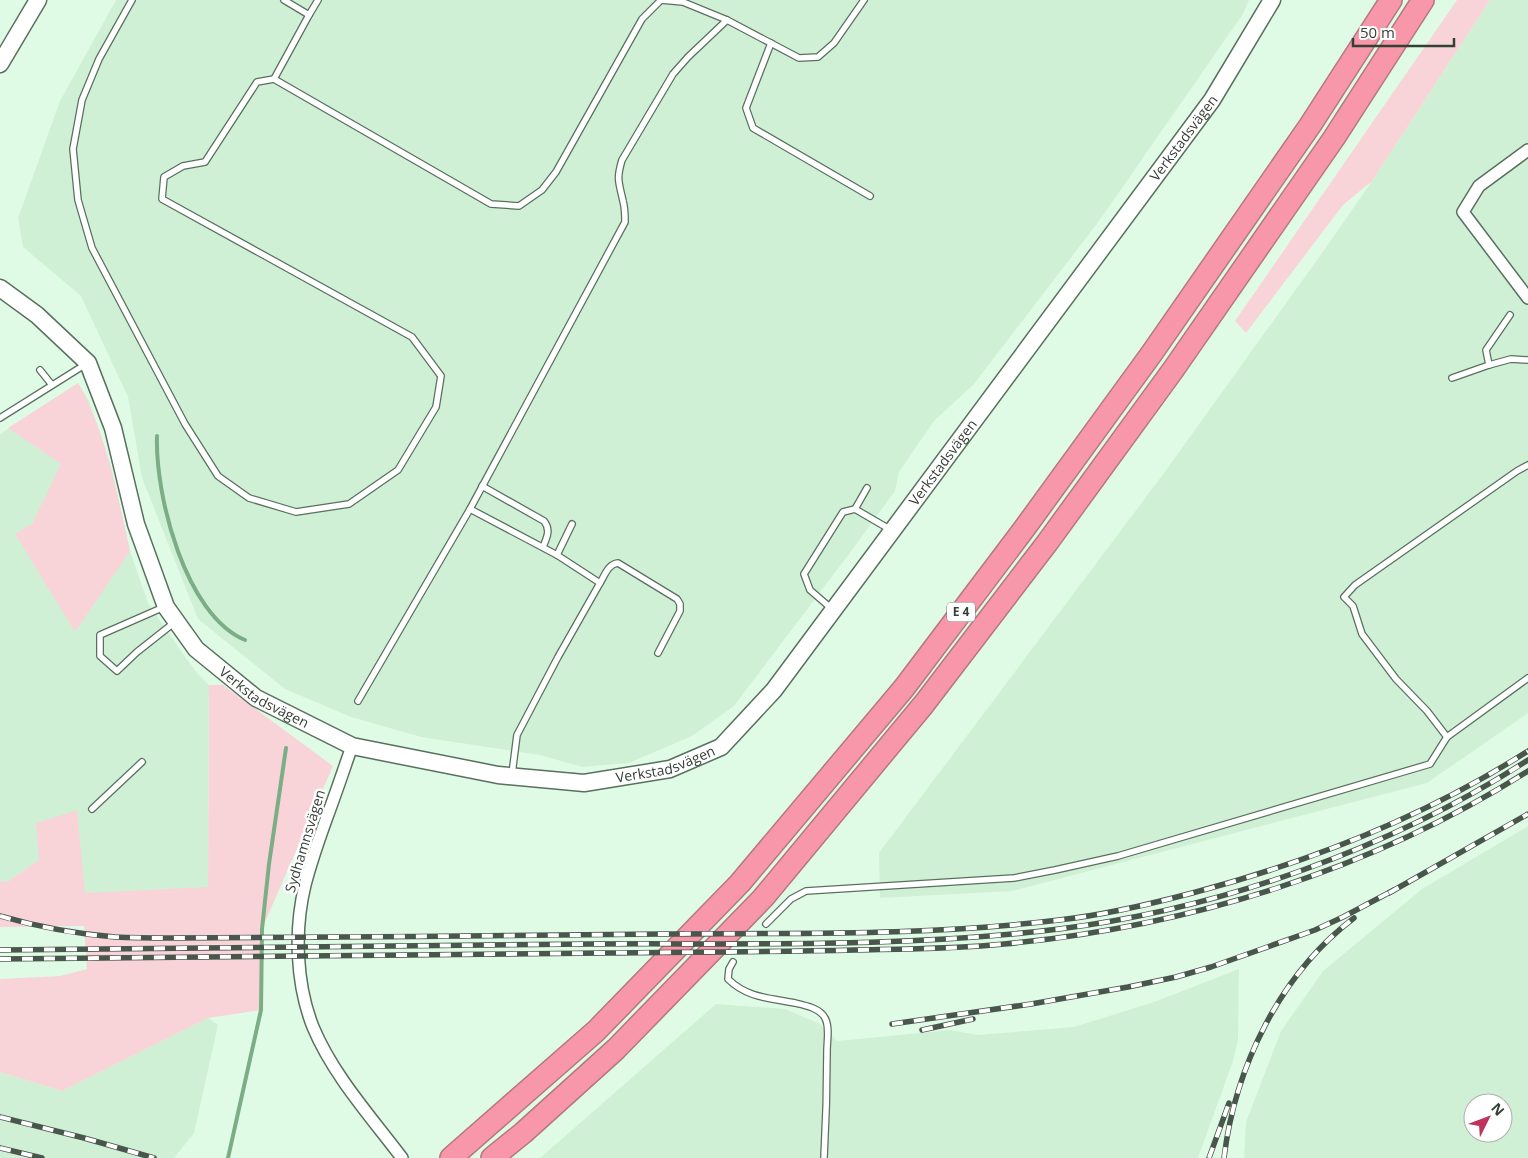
<svg xmlns="http://www.w3.org/2000/svg" width="1528" height="1158" font-family="'Open Sans',sans-serif">
<style>
.built{fill:#d0f0d6;fill-rule:evenodd}
.green{fill:#f8d4d9}
.lines{fill:none;stroke-linecap:round;stroke-linejoin:round}
.stream{stroke:#7bae86;stroke-width:4}
.service-casing{stroke:#59705e;stroke-width:8}
.minor-casing{stroke:#59705e;stroke-width:14}
.secondary-casing{stroke:#59705e;stroke-width:19}
.motorway-casing{stroke:#b37881;stroke-width:24}
.service{stroke:#fff;stroke-width:5.5}
.minor{stroke:#fff;stroke-width:11}
.secondary{stroke:#fff;stroke-width:16}
.motorway{stroke:#f897a9;stroke-width:21}
.rail-casing{stroke:#49564b;stroke-width:5.5}
.rail{stroke:#fff;stroke-width:4;stroke-dasharray:11;stroke-linecap:butt}
.labels{text-anchor:middle;stroke-width:5;stroke-linejoin:round;paint-order:stroke}
.shield{fill:#fff;stroke:#717972;stroke-width:1}
.shield-label{font-size:12px;font-weight:bold;fill:#343f36}
.street-label{font-size:14px;fill:#343f36;stroke:#fff}
</style>
<rect width="100%" height="100%" fill="#e0fbe5"/>
<g class="built">
<polygon points="116,0 1249,0 1243,14 1099,221 974,384 934,421 899,472 895,491 852,550 734,706 692,736 629,763 582,767 540,755 421,737 351,717 285,689 198,619 142,478 128,397 81,296 23,247 18,218 60,101"/>
<polygon points="1490,0 1528,0 1528,713 1427,783 1012,891 880,898 879,853 1164,473 1327,246 1372,181"/>
<polygon points="78,383 89,401 112,470 130,551 148,603 181,651 197,673 209,685 208,888 84,894 39,860 7,882 0,881 0,434"/>
<path d="M1528,826V1158H1244L1246,1122L1281,1031L1323,971L1422,889ZM1473,1103H1503V1133H1473Z"/>
<polygon points="1239,969 1238,1040 1233,1061 1198,1158 540,1158 716,1004 785,1009 820,1024 837,1041 950,1030 978,1035 1074,1027 1154,1002"/>
<polygon points="208,1018 218,1025 194,1133 174,1158 0,1158 0,1072 62,1091"/>
</g>
<g class="green">
<polygon points="1457,0 1490,0 1372,181 1343,205 1246,333 1235,321"/>
<path d="M78,383C107,434 117,494 130,551L75,632L15,534L32,524L61,464L8,428Z"/>
<polygon points="209,685 223,685 333,766 262,929 261,1010 208,1018 62,1091 0,1072 0,979 60,976 87,969 84,926 0,927 0,881 7,882 39,860 36,823 77,810 85,893 208,887"/>
</g>
<g class="lines">
<g class="stream">
<path d="M157,436C155,495 185,615 245,640"/>
<polyline points="228,1158 261,1010 262,929 269,864 286,748"/>
</g>
<g class="service-casing">
<g id="service">
<polyline points="132,0 99,59 82,100 73,149 78,200 92,248 185,424 218,476 249,498 296,512 349,504 398,470 436,407 441,376 412,337 162,199 164,177 183,166 205,162 257,82 274,79 491,204 519,206 542,190 556,172 642,19 661,0 683,2 727,20 799,58 818,57 834,43 864,0"/>
<polyline points="284,0 309,15 318,0"/>
<polyline points="771,43 746,108 753,128 870,196"/>
<polyline points="274,79 309,15"/>
<polyline points="1489,365 1486,350 1510,315"/>
<polyline points="40,370 52,385"/>
<polyline points="1452,378 1489,365 1511,359 1528,360"/>
<polyline points="0,418 86,364"/>
<path d="M482,486L544,521C551,530 547,537 543,547"/>
<polyline points="855,509 867,488"/>
<polyline points="557,555 572,524"/>
<path d="M600,583C605,575 608,564 618,563L677,599L680,604V611L658,653"/>
<polyline points="164,607 100,635 100,656 117,671 137,652 175,622"/>
<polyline points="832,609 810,590 804,574 843,512 855,509 891,530"/>
<polyline points="358,701 470,509"/>
<polyline points="1447,737 1427,711 1396,679 1362,634 1353,606 1344,597 1355,585 1517,471 1528,465"/>
<path d="M512,774L517,735L558,657L600,583L557,555L470,509L625,222C625,215 625,208 623,201C619,182 616,180 622,160L673,74L688,57L727,20"/>
<polyline points="92,809 142,762"/>
<polyline points="766,924 791,899 806,891 1014,878 1055,870 1118,856 1430,764 1447,737 1528,678"/>
<path d="M733,962L729,969L728,979C747,998 770,998 795,1003C804,1005 820,1008 825,1018C830,1027 827,1041 827,1051C827,1087 826,1122 824,1158"/>
</g>
</g>
<g class="minor-casing">
<g id="minor">
<polyline points="1528,150 1479,186 1463,212 1528,298"/>
<path d="M352,746C344,769 336,793 327,817C319,839 311,862 305,885C294,930 296,984 313,1027C333,1075 371,1117 402,1158"/>
</g>
</g>
<g class="secondary-casing">
<g id="secondary">
<polyline points="0,64 38,0"/>
<path id="s1" d="M0,288L37,315L88,363L113,428L136,524L166,607L196,649L256,698L352,746L498,775L584,783L670,769L721,747L774,690L1212,100L1272,0"/>
</g>
</g>
<g class="motorway-casing">
<g id="motorway">
<polyline points="451,1158 596,1031 740,883 904,688 1024,529 1152,353 1311,124 1391,0"/>
<polyline points="492,1158 523,1133 616,1049 763,898 924,704 1047,543 1173,370 1334,138 1423,0"/>
</g>
</g>
<use href="#service" class="service"/>
<use href="#minor" class="minor"/>
<use href="#secondary" class="secondary"/>
<use href="#motorway" class="motorway"/>
<g class="rail-casing">
<g id="rail">
<polyline points="1389,893 1528,814"/>
<path d="M0,916C38,927 76,934 115,937C135,938 154,938 174,938C337,937 499,936 662,934C794,933 928,936 1059,920C1105,915 1151,904 1196,892C1312,861 1426,816 1528,751"/>
<path d="M0,950C196,948 392,946 589,944C745,943 903,948 1059,929C1220,909 1392,848 1528,760"/>
<path d="M0,959C201,957 403,955 604,953C688,952 771,952 855,950C905,949 954,949 1004,944C1187,927 1372,870 1528,771"/>
<polyline points="892,1024 1031,1004 1128,987 1176,977 1211,967 1315,930 1343,917 1394,890"/>
<polyline points="922,1030 973,1019"/>
<polyline points="0,1117 84,1138 154,1158"/>
<polyline points="0,1148 42,1158"/>
<polyline points="1209,1158 1229,1103"/>
<path d="M1224,1158C1235,1067 1280,974 1354,918"/>
</g>
</g>
<use href="#rail" class="rail"/>
</g>
<g class="labels">
<rect class="shield" x="947" y="602.5" width="28" height="19" rx="4"/>
<g class="shield-label">
<text x="961" y="616">E 4</text>
</g>
<g class="street-label">
<text dy="5" stroke="none"><textPath href="#s1" startOffset="1752">Verkstadsvägen</textPath></text>
<text dy="5" stroke="none"><textPath href="#s1" startOffset="1348">Verkstadsvägen</textPath></text>
<text dy="5" stroke="none"><textPath href="#s1" startOffset="508">Verkstadsvägen</textPath></text>
<text dy="5" stroke="none"><textPath href="#s1" startOffset="928">Verkstadsvägen</textPath></text>
<text transform="translate(305 841) rotate(-73)" y="5">Sydhamnsvägen</text>
</g>
</g>
<g transform="translate(1488 1118) rotate(48)"><circle r="24" fill="#ffffff" stroke="#aeb2af"/>
<path d="M0-4L9 19L0 12L-9 19Z" fill="#c0315b"/>
<text y="-8" font-size="14" font-weight="bold" text-anchor="middle" fill="#343f36">N</text>
</g>
<path d="M1353 38v8h101v-8" fill="none" stroke="#343f36" stroke-width="2.5"/>
<text x="1360" y="38" font-size="15" fill="#343f36" stroke="#ffffff" stroke-width="4" paint-order="stroke">50 m</text>
</svg>
